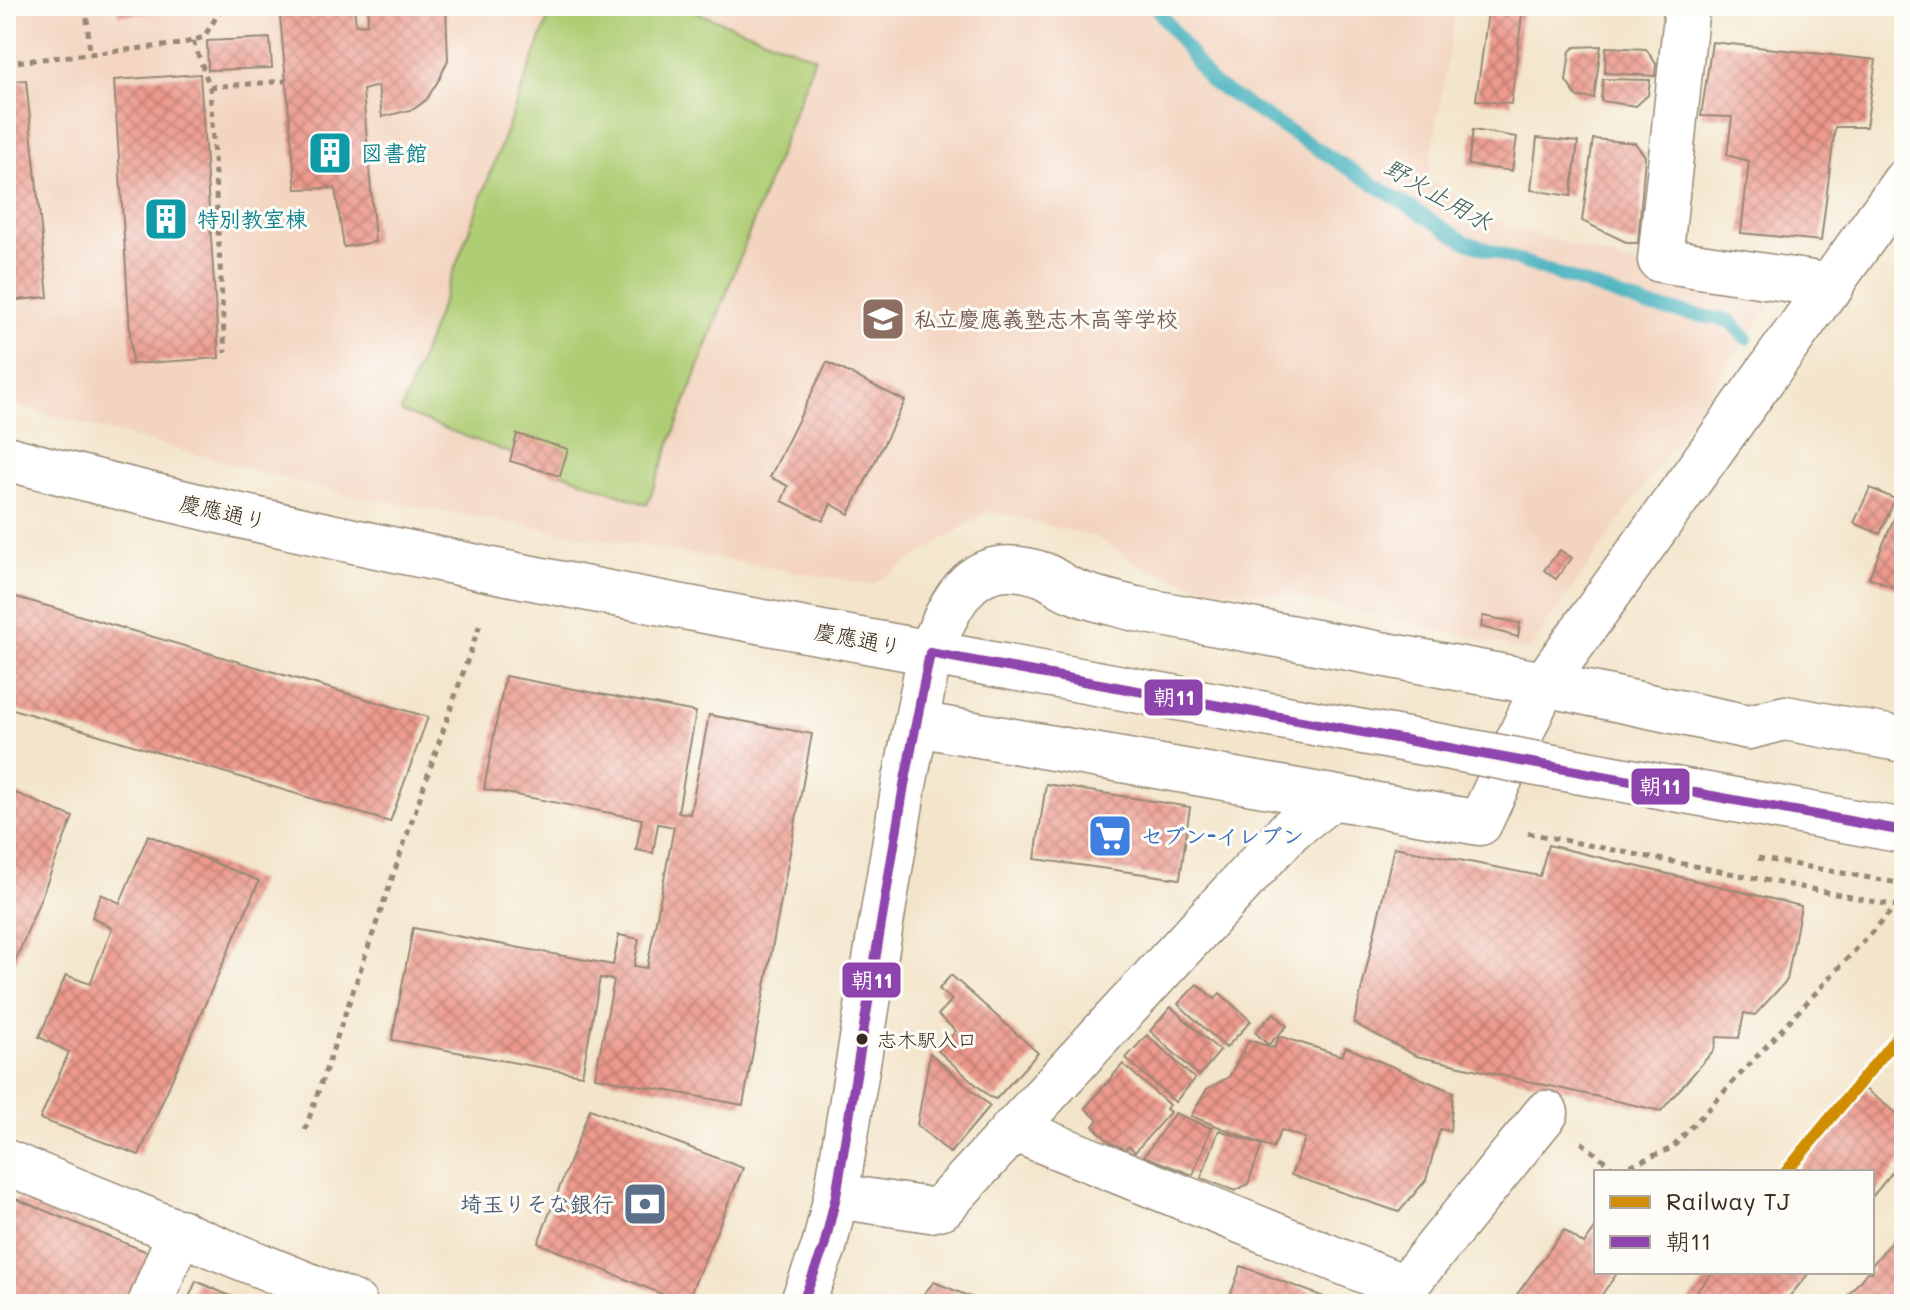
<svg xmlns="http://www.w3.org/2000/svg" width="1910" height="1310" font-family="Mali,'Klee One',sans-serif">
<style>
.built{fill:#f3d4bf}
.pitch{fill:#afcd74;stroke:#757c49;stroke-width:2}
.lines{fill:none;stroke-linecap:round;stroke-linejoin:round}
.stream{stroke:#40afbc;stroke-width:14}
.building{fill:url(#building-cross-hatch)}
.street-casing{stroke:#978874;stroke-width:47}
.secondary-casing{stroke:#978874;stroke-width:47}
.primary-casing{stroke:#978874;stroke-width:47}
.path{stroke:#978874;stroke-width:5;stroke-dasharray:6 6;stroke-linecap:butt}
.street{stroke:#fff;stroke-width:44}
.secondary{stroke:#fff;stroke-width:44}
.primary{stroke:#fff;stroke-width:44}
.primary-bridge-casing{stroke:#978874;stroke-width:47;stroke-linecap:butt}
.primary-bridge{stroke:#fff;stroke-width:44}
.bus-1-casing{stroke:#fdfcf7;stroke-width:16}
.bus-1{stroke:#8e44ad;stroke-width:10}
.rail-1-casing{stroke:#fdfcf7;stroke-width:18}
.rail-1{stroke:#d18d06;stroke-width:12}
.bus-dot{fill:#3b2a1e;stroke:#fdfcf7;stroke-width:3}
.labels{text-anchor:middle;stroke-width:6;stroke-linejoin:round;paint-order:stroke}
.bus-label{font-size:20px;fill:#3b2a1e;stroke:#fdfcf7;text-anchor:start}
.culture-label{font-size:22px;font-weight:bold;fill:#0d838f;stroke:#fdfcf7;text-anchor:start}
.education-label{font-size:22px;font-weight:bold;fill:#785e54;stroke:#fdfcf7;text-anchor:start}
.street-label{font-size:22px;fill:#3b2a1e;stroke:#fdfcf7}
.shop-label{font-size:22px;font-weight:bold;fill:#366cbe;stroke:#fdfcf7;text-anchor:start}
.service-label{font-size:22px;font-weight:bold;fill:#4e5e75;stroke:#fdfcf7;text-anchor:end}
.water-label{font-size:24px;font-style:italic;fill:#3d5f5d;stroke:#fdfcf7}
.line-badge{stroke:#fdfcf7;stroke-width:3}
.badge-label{font-size:22px;text-anchor:middle;font-weight:bold;fill:#fff}
</style>
<defs>
<pattern id="building-cross-hatch" width="8" height="8" patternUnits="userSpaceOnUse" patternTransform="scale(2)"><rect width="8" height="8" fill="#ed998c"/><path d="M0 0l8 8M0 8l8-8" fill="none" stroke="#c17d72"/></pattern>
</defs>
<rect width="100%" height="100%" fill="#fdfcf7"/>
<filter id="ink" filterUnits="userSpaceOnUse"><feTurbulence type="fractalNoise" baseFrequency=".0125" numOctaves="2"/><feDisplacementMap in="SourceGraphic" scale="16" xChannelSelector="R" yChannelSelector="G"/><feConvolveMatrix kernelMatrix="1 2 1 2 8 2 1 2 1" color-interpolation-filters="sRGB"/></filter>
<filter id="wash" filterUnits="userSpaceOnUse"><feTurbulence type="fractalNoise" baseFrequency=".006" numOctaves="4" result="noise"/><feDisplacementMap in="SourceGraphic" scale="32" xChannelSelector="R" yChannelSelector="G"/><feGaussianBlur stdDeviation="1.8" result="paint"/><feColorMatrix in="noise" values="0 0 0 0 0 0 0 0 0 0 0 0 0 0 0 0 0 1.4 0 .05"/><feComposite in="paint" operator="in"/></filter>
<g filter="url(#wash)">
<rect width="100%" height="100%" fill="#f3e5cb"/>
<polygon class="built" points="6,6 1456,6 1428,178 1485,217 1687,282 1773,300 1529,651 1285,595 1207,588 1148,570 1096,537 988,511 872,585 343,494 6,403"/>
<polygon class="pitch" points="553,6 680,6 815,57 647,505 401,412"/>
<g class="lines">
<polyline class="stream" points="1155,6 1211,82 1464,241 1647,306 1730,321 1746,338"/>
</g>
<g id="blocks">
<g class="building">
<polygon points="117,6 190,6 190,9 118,16"/>
<polygon points="279,6 354,6 356,25 367,24 369,6 446,6 448,60 440,78 426,100 414,109 382,117 378,86 363,90 375,242 344,247 335,188 296,189"/>
<polygon points="1488,12 1522,14 1511,104 1476,100"/>
<polygon points="270,38 272,68 208,70 207,41"/>
<polygon points="1712,42 1876,60 1866,127 1835,127 1821,241 1741,233 1749,161 1727,155 1732,117 1701,116"/>
<polygon points="1601,46 1594,98 1577,97 1566,81 1570,51 1575,47"/>
<polygon points="1606,47 1646,49 1656,64 1655,76 1605,73"/>
<polygon points="200,74 219,358 132,364 114,80"/>
<polygon points="1603,79 1650,80 1648,95 1636,106 1601,101"/>
<polygon points="26,80 48,297 6,301 6,82"/>
<polygon points="1473,130 1517,137 1512,171 1468,165"/>
<polygon points="1537,138 1578,142 1571,196 1531,190"/>
<polygon points="1593,139 1635,143 1645,156 1638,243 1628,243 1582,221"/>
<polygon points="827,362 905,401 849,514 831,504 823,521 782,501 788,486 770,477"/>
<polygon points="517,434 568,449 560,476 510,461"/>
<polygon points="1870,488 1895,499 1880,534 1854,523"/>
<polygon points="1904,495 1904,592 1869,577"/>
<polygon points="1560,550 1572,558 1556,579 1544,570"/>
<polygon points="6,594 428,717 390,822 6,707"/>
<polygon points="1483,616 1520,623 1518,637 1481,627"/>
<polygon points="505,676 696,712 678,812 690,814 709,715 812,734 743,1105 595,1077 614,980 600,978 582,1075 392,1040 413,928 613,965 619,935 639,939 634,966 647,968 674,827 658,824 653,853 636,850 642,819 484,789"/>
<polygon points="1046,784 1190,807 1180,879 1035,859"/>
<polygon points="6,789 73,817 6,985"/>
<polygon points="148,835 259,881 139,1155 40,1119 69,1052 39,1037 66,975 90,984 112,928 92,917 101,894 120,903"/>
<polygon points="1548,845 1801,906 1787,980 1755,1015 1744,1013 1739,1038 1717,1037 1714,1050 1661,1111 1416,1056 1354,1023 1394,847 1540,876"/>
<polygon points="951,975 1038,1053 996,1099 990,1097 938,1051 956,1031 938,1015 952,1000 939,989"/>
<polygon points="1197,984 1215,999 1220,993 1251,1021 1226,1048 1178,1004"/>
<polygon points="1171,1007 1220,1051 1199,1076 1150,1031"/>
<polygon points="1274,1013 1287,1026 1268,1045 1255,1032"/>
<polygon points="1147,1035 1195,1079 1175,1102 1126,1058"/>
<polygon points="1279,1036 1342,1056 1346,1047 1453,1092 1450,1131 1440,1129 1426,1180 1399,1212 1291,1175 1305,1138 1281,1130 1273,1148 1191,1116 1207,1089 1229,1077 1249,1040 1274,1048"/>
<polygon points="930,1053 990,1106 950,1153 917,1125"/>
<polygon points="1123,1064 1169,1105 1166,1109 1170,1112 1135,1152 1129,1146 1125,1149 1111,1143 1093,1126 1098,1120 1085,1108"/>
<polygon points="1865,1089 1904,1119 1904,1158 1872,1197 1872,1172 1796,1172"/>
<polygon points="590,1109 743,1168 686,1304 538,1243"/>
<polygon points="1175,1113 1211,1128 1193,1175 1144,1156"/>
<polygon points="1219,1130 1262,1145 1248,1184 1235,1191 1201,1178"/>
<polygon points="16,1199 150,1253 127,1304 6,1304 6,1223"/>
<polygon points="1904,1226 1904,1304 1841,1304 1867,1272 1872,1272 1872,1265"/>
<polygon points="1596,1227 1596,1272 1618,1272 1595,1304 1510,1304 1564,1230 1584,1244"/>
<polygon points="1241,1266 1327,1298 1325,1304 1227,1304"/>
<polygon points="1713,1272 1810,1272 1783,1304 1686,1304"/>
<polygon points="196,1281 248,1304 186,1304"/>
<polygon points="934,1282 988,1304 915,1304"/>
</g>
</g>
</g>
<g filter="url(#ink)">
<use href="#blocks" fill-opacity="0" stroke="#978874" stroke-width="2"/>
<g class="lines">
<g class="street-casing">
<g id="street">
<polyline points="1687,6 1660,260 1832,286"/>
<path d="M930,653C953,597 973,550 1044,575C1053,579 1061,586 1071,590C1091,599 1114,603 1136,609L1544,684L1749,727L1785,718L1904,740"/>
<polyline points="917,724 1480,823 1544,684 1904,182"/>
<polyline points="1013,1129 1404,1287"/>
<polyline points="6,1162 355,1304"/>
<polyline points="836,1196 930,1210 942,1207 1290,830 1330,799"/>
<polyline points="150,1304 180,1231"/>
<polyline points="1391,1304 1546,1113"/>
</g>
</g>
<g class="secondary-casing">
<polyline id="secondary" points="802,1304 824,1247 836,1196 904,785 930,653"/>
</g>
<g class="primary-casing">
<path id="primary" d="M6,458C339,547 680,607 1019,669"/>
</g>
<g class="path">
<polyline points="86,6 90,54"/>
<polyline points="193,41 210,87 225,353"/>
<polyline points="6,63 181,44 204,37 223,6"/>
<polyline points="210,87 286,81"/>
<polyline points="1528,833 1896,906 1672,1148 1617,1171 1581,1142"/>
<polyline points="1758,858 1904,884"/>
<polyline points="1896,906 1904,896"/>
<polyline points="305,1130 481,621"/>
</g>
<use href="#street" class="street"/>
<use href="#secondary" class="secondary"/>
<use href="#primary" class="primary"/>
<g class="primary-bridge-casing">
<polyline id="primary-bridge" points="1019,669 1904,831"/>
</g>
<use href="#primary-bridge" class="primary-bridge"/>
<g class="bus-1-casing">
<g id="bus-1">
<polyline points="930,653 1904,831"/>
<polyline points="802,1304 824,1247 836,1196 904,785 930,653"/>
</g>
</g>
<use href="#bus-1" class="bus-1"/>
<g class="rail-1-casing">
<polyline id="rail-1" points="1786,1172 1904,1029"/>
</g>
<use href="#rail-1" class="rail-1"/>
</g>
</g>
<defs>
<g id="building-square" transform="scale(2.3)"><rect x="-9" y="-9" width="18" height="18" rx="4" fill="#0f9aa8" stroke="#fdfcf7"/><path d="M-4-6H4V6H1V3H-1V6H-4ZM-2.5-4.3h1.7v1.8h-1.7ZM.8-4.3h1.7v1.8H.8ZM-2.5-1h1.7V.8h-1.7ZM.8-1h1.7V.8H.8Z" fill="#fff"/></g>
<g id="school-square" transform="scale(2.3)"><rect x="-9" y="-9" width="18" height="18" rx="4" fill="#8d6e63" stroke="#fdfcf7"/><path d="M0-5L7-2L0 1L-7-2ZM-4 1L0 2.5L4 1V4Q0 6-4 4Z" fill="#fff"/></g>
<g id="supermarket-square" transform="scale(2.3)"><rect x="-9" y="-9" width="18" height="18" rx="4" fill="#3f7fe0" stroke="#fdfcf7"/><path d="M-6-5.5h2.5l.6 2H6L4.5 2H-2.5L-4.4-4H-6ZM-1.5 3.2a1.3 1.3 0 1 0 .1 0ZM3 3.2a1.3 1.3 0 1 0 .1 0Z" fill="#fff"/></g>
<g id="bank-square" transform="scale(2.3)"><rect x="-9" y="-9" width="18" height="18" rx="4" fill="#5c6f8a" stroke="#fdfcf7"/><path d="M-6-4H6V4H-6ZM0-2.3a2.3 2.3 0 1 0 0 4.6a2.3 2.3 0 1 0 0-4.6Z" fill="#fff"/></g>
</defs>
<g fill-rule="evenodd">
<use href="#building-square" x="330" y="153"/>
<use href="#building-square" x="166" y="219"/>
<use href="#school-square" x="883" y="319"/>
<use href="#supermarket-square" x="1110" y="836"/>
<use href="#bank-square" x="645" y="1204"/>
</g>
<circle class="bus-dot" cx="862" cy="1039" r="7"/>
<g class="labels">
<g class="bus-label">
<text x="877" y="1047">志木駅入口</text>
</g>
<g class="culture-label">
<text x="361" y="161">図書館</text>
<text x="197" y="227">特別教室棟</text>
</g>
<g class="education-label">
<text x="914" y="327">私立慶應義塾志木高等学校</text>
</g>
<g class="street-label">
<text transform="translate(223 512) rotate(13)" y="8">慶應通り</text>
<text transform="translate(858 639) rotate(11)" y="8">慶應通り</text>
</g>
<g class="shop-label">
<text x="1141" y="844">セブン-イレブン</text>
</g>
<g class="service-label">
<text x="614" y="1212">埼玉りそな銀行</text>
</g>
<g class="water-label">
<text transform="translate(1438 195) rotate(30)" y="8">野火止用水</text>
</g>
</g>
<g class="line-badge">
<rect x="1143" y="678" width="61" height="39" rx="8" fill="#8e44ad"/>
<rect x="1630" y="767" width="61" height="39" rx="8" fill="#8e44ad"/>
<rect x="841" y="961" width="61" height="38" rx="8" fill="#8e44ad"/>
</g>
<g class="badge-label">
<text x="1174" y="705">朝11</text>
<text x="1660" y="794">朝11</text>
<text x="872" y="988">朝11</text>
</g>
<rect width="1910" height="1310" fill="none" stroke="#fdfcf7" stroke-width="32"/>
<rect x="1594" y="1170" width="280" height="104" fill="#fdfcf7" stroke="#afa8a0" stroke-width="2"/>
<rect x="1610" y="1196" width="40" height="12" fill="#d18d06" stroke="#afa8a0" stroke-width="2"/>
<text x="1666" y="1210" font-size="24" fill="#3b2a1e">Railway TJ</text>
<rect x="1610" y="1236" width="40" height="12" fill="#8e44ad" stroke="#afa8a0" stroke-width="2"/>
<text x="1666" y="1250" font-size="24" fill="#3b2a1e">朝11</text>
</svg>
